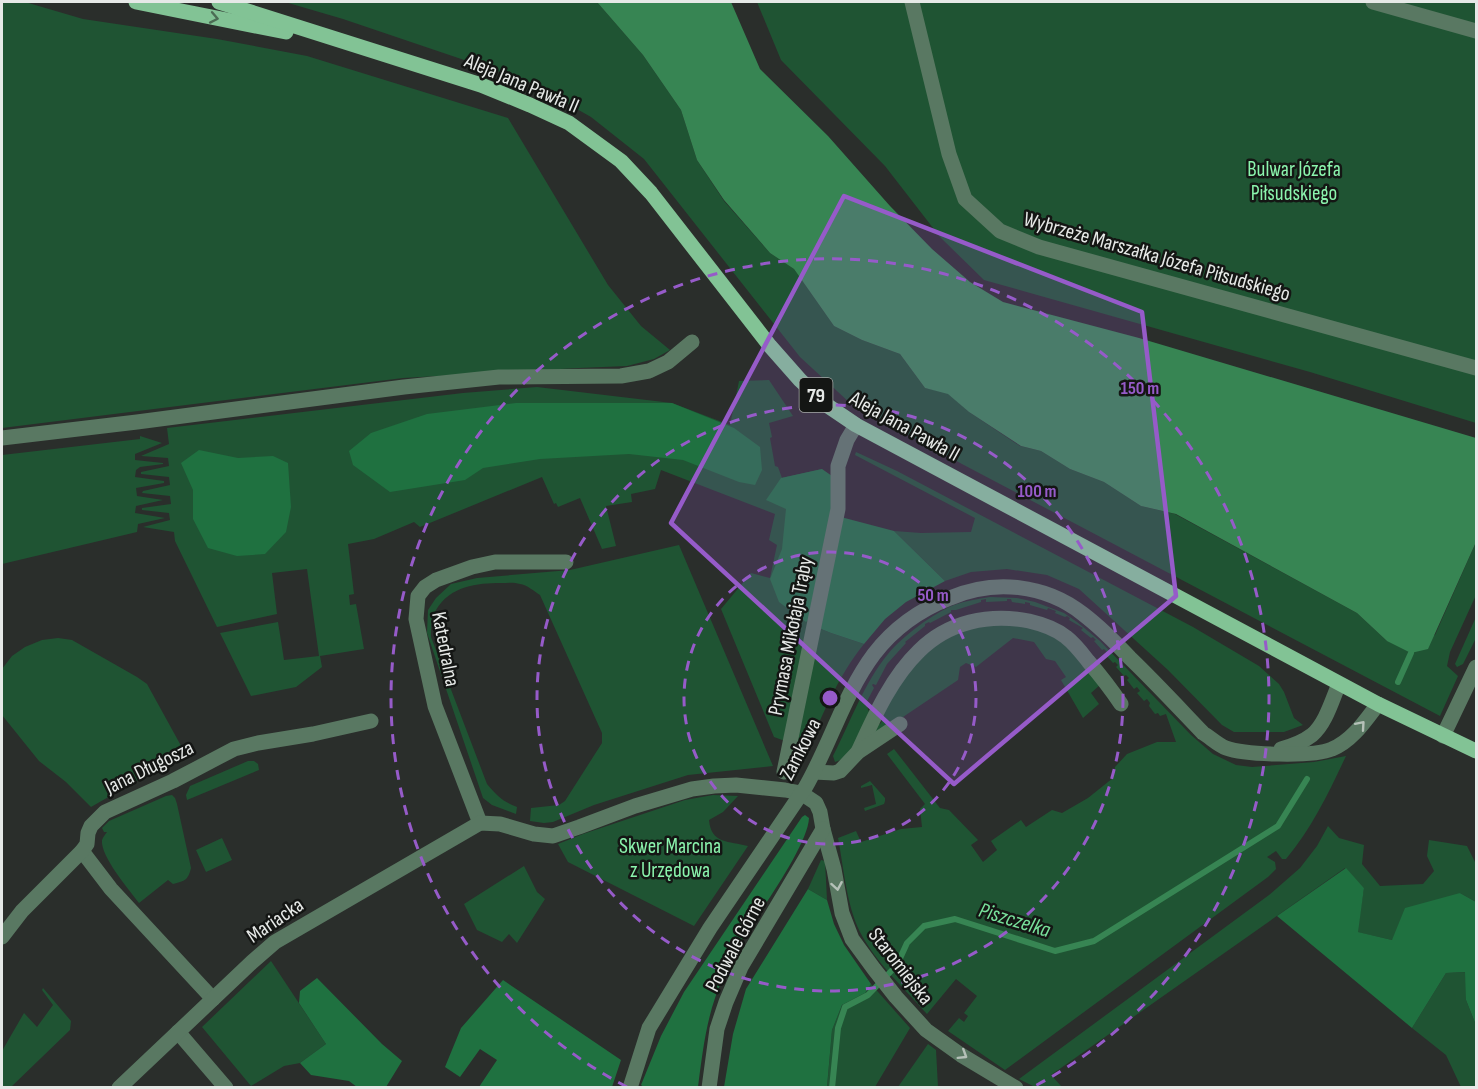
<svg xmlns="http://www.w3.org/2000/svg" width="1478" height="1089" font-family="'Sofia Sans Condensed',sans-serif">
<style>
.green{fill:#1f5433}
.forest{fill:#1f7140}
.water{fill:#378553}
.lines{fill:none;stroke-linecap:round;stroke-linejoin:round}
.stream{stroke:#378553;stroke-width:6}
.minor{stroke:#597862;stroke-width:15}
.major{stroke:#82c395;stroke-width:15}
.oneway{stroke:#4b6c54}
.oneway2{stroke:#b5c1b8}
.marked{fill:#965bc9;fill-opacity:0.2;stroke:#965bc9;stroke-width:4.5;stroke-linejoin:round}
.ring{fill:none;stroke:#965bc9;stroke-width:3;stroke-dasharray:10 8}
.labels{text-anchor:middle;stroke-width:5;stroke-linejoin:round;paint-order:stroke}
.shield{fill:#141614;stroke:#a7aaa8;stroke-width:1.5}
.shield-label{font-size:20px;font-weight:bold;fill:#e6e9e7}
.street-label{font-size:21px;fill:#e6e9e7;stroke:#141614}
.park-label{font-size:21px;fill:#8bf4ad;stroke:#141614}
.water-label{font-size:22px;font-style:italic;fill:#78e19b;stroke:#141614}
.centre{fill:#965bc9;stroke:#141614;stroke-width:3}
.ring-label{font-size:18px;text-anchor:middle;font-weight:bold;fill:#965bc9;stroke:#141614;stroke-width:5;stroke-linejoin:round;paint-order:stroke}
</style>
<rect width="100%" height="100%" fill="#2a2e2b"/>
<g class="green">
<polygon points="2,2 25,2 83,19 217,39 307,56 508,118 608,285 641,326 670,350 654,359 627,366 579,368 403,378 2,428"/>
<polygon points="285,2 597,2 643,55 681,110 697,160 724,201 770,253 794,269 834,326 862,340 900,354 925,388 948,393 969,412 1020,446 1041,451 1070,469 1104,482 1141,506 1175,514 1357,613 1387,641 1435,635 1476,542 1476,595 1450,652 1447,666 1458,676 1440,716 962,464 850,403 800,357 644,159 591,117 529,82 343,19"/>
<polygon points="757,2 1476,2 1476,423 1310,372 984,280 940,237 885,166 781,60"/>
<polygon points="769,380 793,416 769,423 772,437 770,438 775,466 778,467 782,478 822,469 831,515 785,741 774,737 721,609 751,573 770,578 777,545 769,540 775,514 661,470 655,489 631,494 632,502 606,506 616,546 602,549 580,498 558,507 556,503 554,504 542,477 420,527 414,522 374,539 348,544 354,594 349,595 350,605 356,604 364,649 320,656 322,667 296,687 251,696 220,633 278,622 284,660 319,656 307,569 272,573 277,614 217,627 175,541 174,532 143,527 170,520 169,513 142,510 142,508 171,504 170,496 142,493 143,491 170,485 169,477 141,474 141,472 169,466 168,458 141,456 169,444 167,428 463,393 537,387 672,403 730,425 739,381"/>
<polygon points="140,436 162,443 135,454 135,460 163,463 163,464 140,467 136,470 135,477 164,481 164,483 136,488 137,496 163,500 136,506 135,513 165,518 138,524 137,532 2,564 2,455 140,439"/>
<polygon points="856,452 897,471 1193,627 1259,666 1279,684 1284,692 1294,718 1303,725 1284,732 1234,732 1222,725 1168,670 1079,589 1047,575 1007,569 971,572 945,581 894,531 921,533 971,532 975,518 855,455"/>
<path d="M679,545L773,766L688,775L594,805L553,822L544,823L530,821L531,808L559,805L565,801L602,743V733L540,595C534,591 527,585 520,584C514,582 507,583 501,583C477,583 450,586 436,610C431,617 431,628 431,637L487,784C497,796 502,801 517,807L516,814L492,805L483,798L427,633L428,610L436,598L451,584L477,578L570,570Z"/>
<path d="M990,597L1017,598L1035,602L1064,613L1077,622L1100,641L1191,735L1213,754L1236,765L1252,767L1314,762L1346,756C1329,792 1312,828 1286,859H1282L1276,851L1267,857L1275,862L1276,869L1268,877L1005,1070L948,1031L959,1018L964,1022L968,1016L964,1013L977,996L956,979L927,1014C904,988 876,963 860,932C846,903 844,869 838,838L856,831L861,842L901,829L922,827L920,809L925,804L887,754L894,749L940,808L949,810L978,840L971,845L983,862L997,850L991,841L1021,820L1026,827L1052,810L1062,813L1088,798L1113,778L1115,767L1127,754L1157,742H1176L1166,714L1160,716L1158,713L1155,714L1149,706L1150,703L1147,699L1144,701L1137,693L1140,691L1137,687L1134,689L1127,680L1129,678L1126,675L1124,676L1116,667L1118,665L1115,662L1113,663L1105,654L1107,652L1104,649L1102,650L1094,641L1096,640L1093,637L1091,638L1081,630L1083,628L1069,620L1070,618L1067,616L1065,617L1055,613L1056,611L1048,608L1047,610L1030,605V603L1025,602V604L1012,602L1011,599H1007V601L986,602V599L981,600V602L956,610H951V612L930,623L929,622L925,624V626L905,642L906,643L887,664L876,685L873,684L872,685L874,688L866,703L870,715C863,730 852,758 835,762L833,756C850,723 864,683 888,654C903,636 932,614 954,605C965,601 978,599 990,597Z"/>
<polygon points="1476,617 1476,638 1463,664 1457,667 1455,664"/>
<polygon points="1005,622 1040,630 1062,641 1100,685 1091,693 1099,704 1083,718 1061,680 1066,677 1055,661 1046,659 1034,642 1013,638 976,667 966,663 960,667 958,680 897,721 872,735 877,724 880,724 884,718 882,714 904,673 929,649 963,630"/>
<path d="M816,627L831,633L864,644C837,677 822,717 804,756L799,751L796,743Z"/>
<polygon points="58,638 72,640 137,677 147,684 185,753 91,807 66,782 39,761 2,715 2,669 12,656 25,647 42,640"/>
<polygon points="248,761 254,761 258,764 259,770 187,800 186,795 190,786"/>
<polygon points="870,781 885,798 885,801 884,804 865,811 864,808 876,804 872,785 861,788 861,786"/>
<path d="M172,795L175,798L177,804L191,868C188,881 184,881 173,884L168,880L139,903C130,891 100,856 102,840C103,837 105,835 107,832H104L102,828L109,821L166,796Z"/>
<path d="M713,795L738,796L723,812L709,820C711,844 729,841 748,846L694,926L568,862L558,844L583,834L685,800Z"/>
<polygon points="1328,826 1339,838 1364,845 1362,864 1380,886 1423,884 1434,871 1427,856 1429,840 1467,846 1476,864 1476,902 1460,893 1392,940 1357,932 1364,888 1345,868 1051,1075 1062,1087 1035,1087 1019,1079 1269,895 1300,868 1317,846"/>
<polygon points="222,838 232,860 206,872 196,850"/>
<polygon points="821,860 825,861 827,900 808,889"/>
<polygon points="524,866 537,892 545,899 517,943 509,934 502,942 477,930 464,904"/>
<polygon points="271,961 326,1044 300,1063 284,1066 251,1086 202,1027"/>
<polygon points="1466,972 1466,1000 1476,1025 1476,1087 1461,1087 1446,1055 1412,1028 1446,973"/>
<polygon points="871,984 910,1028 875,1087 827,1088 832,1030 842,1005 865,993"/>
<polygon points="43,988 71,1021 70,1030 11,1087 2,1087 2,1051 24,1013 37,1027 53,1005 42,990"/>
<polygon points="928,1044 936,1050 938,1087 898,1087"/>
</g>
<g class="forest">
<polygon points="516,403 672,403 734,428 760,447 762,470 755,485 739,482 683,460 629,454 540,459 483,468 465,480 390,492 353,465 349,451 371,433 427,414"/>
<polygon points="199,450 238,458 273,456 288,463 291,507 286,532 265,554 237,556 208,548 193,519 193,490 181,463"/>
<polygon points="822,469 832,476 831,515 811,617 806,622 779,602 770,579 782,549 786,509 766,500 781,478"/>
<polygon points="837,516 894,531 945,581 906,602 885,619 864,644 831,633 816,627"/>
<path d="M805,815L809,818C808,845 761,910 745,935C737,948 730,962 724,976C707,1011 703,1049 698,1087L645,1088L641,1085L661,1036L684,992L802,817Z"/>
<polygon points="1346,868 1364,888 1358,932 1392,940 1405,908 1460,893 1476,902 1476,1025 1466,1000 1465,972 1446,973 1412,1028 1277,916"/>
<polygon points="808,889 827,900 834,924 844,945 871,984 865,993 842,1005 832,1030 827,1087 724,1087 733,1034 746,989"/>
<polygon points="317,978 382,1044 402,1061 386,1087 357,1087 349,1081 311,1075 300,1063 326,1044 299,1003 300,991"/>
<polygon points="503,980 621,1060 612,1087 479,1087 497,1060 480,1049 460,1077 445,1067 461,1028"/>
</g>
<polygon class="water" points="597,2 731,2 760,69 828,136 890,206 932,249 970,282 1003,302 1139,338 1476,438 1476,542 1428,649 1411,653 1387,641 1357,613 1176,514 1141,506 1104,482 1070,469 1041,451 1021,446 969,412 948,394 925,388 900,354 862,340 834,326 794,269 770,253 724,200 697,160 681,110 643,55"/>
<g class="lines">
<g class="stream">
<polyline points="1398,682 1411,653"/>
<polyline points="832,1088 838,1028 845,1007 868,995 897,965 907,943 924,926 955,919 1055,951 1094,941 1278,826 1307,779"/>
</g>
<g class="minor">
<polyline points="912,2 949,154 965,199 1000,231 1039,247 1476,368"/>
<polyline points="1373,2 1476,31"/>
<polyline points="2,438 137,422 404,387 499,377 621,376 649,371 668,362 692,342"/>
<polyline points="1443,736 1476,667"/>
<path d="M1281,749C1292,746 1303,742 1312,735C1326,723 1332,700 1339,684"/>
<path d="M858,752C874,717 891,678 919,651C948,622 989,613 1029,621C1042,624 1055,628 1066,637C1075,644 1081,652 1088,661C1100,675 1111,689 1121,704"/>
<polyline points="784,772 838,509 838,466 847,440 856,425"/>
<polyline points="814,772 834,773 840,771 858,752 900,724"/>
<polyline points="480,823 435,706 416,619 418,596 425,587 436,580 472,567 495,562 566,562"/>
<polyline points="82,851 111,889 213,999"/>
<polyline points="2,937 22,911 82,851 87,844 88,833 91,826 105,812 173,781 234,749 258,743 313,734 371,721"/>
<polyline points="178,1032 226,1088"/>
<polyline points="119,1088 252,962 275,942 480,823 500,824 534,834 553,836 579,827 635,806 692,789 714,786 736,785 785,790 801,793 816,803 820,812 823,829 834,869 842,913 852,939 874,969 896,997 926,1030 961,1055 1016,1088"/>
<path d="M630,1088L649,1028L710,928L805,788C830,745 844,694 874,654C894,628 919,610 950,598C994,579 1045,584 1083,614C1100,627 1115,642 1130,658C1155,682 1179,708 1203,733C1211,738 1218,745 1226,748C1245,755 1314,757 1332,749C1352,741 1365,721 1378,704"/>
<polyline points="709,1088 717,1029 726,1002 741,967 823,829"/>
</g>
<g class="major">
<polyline points="136,2 286,32"/>
<polyline points="219,2 481,85 530,105 569,123 621,161 651,193 770,346 800,380 828,406 856,425 1378,704 1476,751"/>
</g>
</g>
<defs><path id="oneway-chevron" d="M-2-3.5L2.5 0L-2 3.5" fill="none" stroke-width="1.6" stroke-linecap="round" stroke-linejoin="round" transform="scale(1.5)"/></defs>
<use class="oneway" href="#oneway-chevron" transform="translate(214 18) rotate(11)"/>
<g class="oneway2">
<use href="#oneway-chevron" transform="translate(1361 725) rotate(-49)"/>
<use href="#oneway-chevron" transform="translate(837 886) rotate(80)"/>
<use href="#oneway-chevron" transform="translate(963 1055) rotate(32)"/>
</g>
<path class="marked" d="M844,196L1142,312L1176,596L954,784L671,523Z"/>
<g class="ring">
<circle cx="830" cy="698" r="146"/>
<circle cx="830" cy="698" r="293"/>
<path d="M627 1087A439 439 0 1 1 1033 1087"/>
</g>
<g class="labels">
<rect class="shield" x="799.5" y="378" width="33" height="34" rx="4.5"/>
<g class="shield-label">
<text x="816" y="402">79</text>
</g>
<g class="street-label">
<text transform="translate(522 83) rotate(23)" y="7">Aleja Jana Pawła II</text>
<text transform="translate(1157 256) rotate(16)" y="7">Wybrzeże Marszałka Józefa Piłsudskiego</text>
<text transform="translate(905 426) rotate(29)" y="7">Aleja Jana Pawła II</text>
<text transform="translate(790 636) rotate(-79)" y="7">Prymasa Mikołaja Trąby</text>
<text transform="translate(446 649) rotate(79)" y="7">Katedralna</text>
<text transform="translate(800 749) rotate(-63)" y="7">Zamkowa</text>
<text transform="translate(149 767) rotate(-26)" y="7">Jana Długosza</text>
<text transform="translate(275 920) rotate(-34)" y="7">Mariacka</text>
<text transform="translate(735 944) rotate(-62)" y="7">Podwale Górne</text>
<text transform="translate(901 966) rotate(52)" y="7">Staromiejska</text>
</g>
<g class="park-label">
<text x="1294" y="176">Bulwar Józefa<tspan x="1294" dy="24">Piłsudskiego</tspan></text>
<text x="670" y="853">Skwer Marcina<tspan x="670" dy="24">z Urzędowa</tspan></text>
</g>
<g class="water-label">
<text transform="translate(1015 919) rotate(17)" y="8">Piszczelka</text>
</g>
</g>
<circle cx="830" cy="698" r="9" class="centre"/>
<g class="ring-label">
<text x="1140" y="394">150 m</text>
<text x="1037" y="497">100 m</text>
<text x="933" y="601">50 m</text>
</g>
<rect width="1478" height="1089" fill="none" stroke="#e6e9e7" stroke-width="6"/>
</svg>
